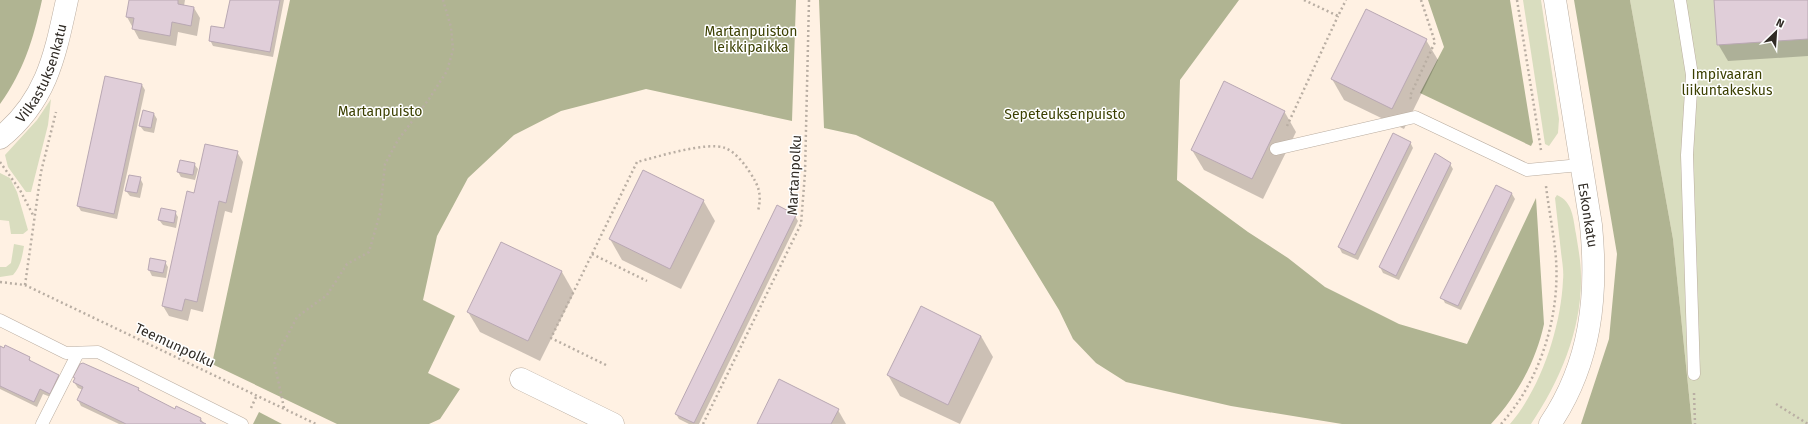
<svg xmlns="http://www.w3.org/2000/svg" width="1808" height="424" font-family="'Fira Sans',sans-serif">
<style>
.green{fill:#d9ddbf}
.forest{fill:#b0b492}
.shadow{fill:#0003}
.building{fill:#e0ced9;stroke:#b9a8b3}
.lines{fill:none;stroke-linecap:round;stroke-linejoin:round}
.lane-casing{stroke:#baada0;stroke-width:13}
.street-casing{stroke:#baada0;stroke-width:23}
.secondary-casing{stroke:#baada0;stroke-width:23}
.path{stroke:#b9aea3;stroke-width:2.5;stroke-dasharray:2 3;stroke-linecap:butt}
.lane{stroke:#fff;stroke-width:12}
.street{stroke:#fff;stroke-width:22}
.secondary{stroke:#fff;stroke-width:22}
.labels{text-anchor:middle;stroke-width:3;stroke-linejoin:round;paint-order:stroke}
.park-label{font-size:14px;fill:#3c4002;stroke:#fff}
.street-label{font-size:14px;fill:#302b25;stroke:#fff}
</style>
<rect width="100%" height="100%" fill="#fff1e3"/>
<g class="green">
<polygon points="1523,0 1541,0 1559,119 1558,133 1549,146 1545,144"/>
<polygon points="1630,0 1808,0 1808,424 1692,424 1673,239"/>
<polygon points="51,99 48,125 31,192 26,192 8,167 5,155 37,120"/>
<polygon points="0,173 10,178 17,192 28,230 23,234 11,234 9,221 0,220"/>
<path d="M1557,195C1573,202 1573,218 1576,234C1578,247 1581,262 1581,276C1582,329 1560,381 1531,424H1510C1541,388 1561,327 1563,280C1564,271 1562,261 1561,252C1559,234 1557,216 1555,198Z"/>
<path d="M14,244L24,246C22,257 21,266 13,275L0,277V267H6L11,263Z"/>
</g>
<g class="forest">
<path d="M0,0H42C33,40 24,70 0,104Z"/>
<polygon points="290,0 796,0 792,121 646,89 561,111 514,135 468,178 437,236 423,300 455,316 428,373 460,389 440,419 429,424 337,424 212,364"/>
<path d="M819,0H1239L1180,80L1177,180L1248,232L1288,258L1325,287L1399,324L1467,344L1536,198L1544,324C1536,361 1517,396 1491,424H1342L1231,406L1126,382L1096,363L1073,339L1059,310L993,202L856,135L824,128Z"/>
<polygon points="1428,0 1510,0 1533,142 1531,146 1420,93 1444,47"/>
<polygon points="1574,0 1630,0 1673,239 1692,424 1581,424 1609,339 1617,254"/>
<polygon points="259,412 282,424 253,424"/>
</g>
<g class="shadow">
<polygon points="130,0 185,0 184,6 194,8 200,18 197,36 178,32 176,46 139,39 127,17"/>
<polygon points="231,0 284,0 273,57 213,46 210,40 225,29"/>
<polygon points="1715,0 1808,0 1808,56 1728,61 1718,44"/>
<polygon points="1426,40 1438,60 1404,129 1344,100 1332,79"/>
<polygon points="142,85 145,90 117,219 81,211 78,206"/>
<polygon points="1284,111 1296,132 1263,199 1204,170 1192,150"/>
<polygon points="154,114 157,119 154,133 144,131 140,126"/>
<polygon points="1410,142 1413,148 1358,260 1342,253 1339,247"/>
<polygon points="237,152 243,162 232,213 225,211 203,312 191,309 188,321 169,316 163,306"/>
<polygon points="194,164 198,169 195,180 181,177 178,172"/>
<polygon points="1450,164 1453,169 1399,280 1383,273 1380,267"/>
<polygon points="140,178 143,184 140,198 130,196 126,191"/>
<polygon points="1497,187 1512,194 1515,199 1461,310 1445,303 1442,297"/>
<polygon points="703,200 715,221 681,289 622,260 610,239"/>
<polygon points="175,212 178,217 176,228 163,225 159,220"/>
<polygon points="795,216 798,221 699,424 689,424 679,419 676,414"/>
<polygon points="502,243 562,272 574,293 540,361 480,332 468,312"/>
<polygon points="165,262 168,267 166,278 152,276 149,270"/>
<polygon points="981,336 993,357 960,424 900,396 888,375"/>
<polygon points="0,346 29,358 32,363 59,376 62,381 53,398 43,394 37,407 0,389"/>
<polygon points="115,377 138,389 141,393 176,410 177,407 201,419 204,424 119,424 81,406 78,400 83,390 78,388 74,382 113,379"/>
<polygon points="838,410 846,424 758,424"/>
</g>
<g class="building">
<polygon points="129,0 178,0 178,4 194,7 191,26 172,22 170,36 132,29 134,18 126,17"/>
<polygon points="230,0 280,0 270,52 209,41 211,26 224,28"/>
<polygon points="1714,0 1808,0 1808,39 1717,45"/>
<polygon points="1366,9 1427,39 1392,109 1331,79"/>
<polygon points="105,76 142,84 114,214 77,206"/>
<polygon points="1224,81 1285,111 1252,179 1191,150"/>
<polygon points="143,110 154,113 151,128 139,126"/>
<polygon points="1393,133 1411,142 1355,255 1338,247"/>
<polygon points="205,144 238,151 226,203 219,201 197,302 185,299 182,311 162,306 187,191 194,193"/>
<polygon points="1435,153 1451,163 1396,276 1379,267"/>
<polygon points="180,160 195,163 193,175 177,172"/>
<polygon points="643,170 704,200 670,269 609,239"/>
<polygon points="129,175 141,177 137,193 125,191"/>
<polygon points="1496,185 1512,193 1458,306 1440,298"/>
<polygon points="777,205 796,215 694,423 675,414"/>
<polygon points="161,208 176,211 174,223 158,220"/>
<polygon points="501,242 562,271 528,341 467,312"/>
<polygon points="150,258 166,261 163,273 148,270"/>
<polygon points="921,306 981,336 948,405 887,375"/>
<polygon points="5,345 30,357 29,360 59,375 50,394 40,389 34,402 0,386 0,346 4,348"/>
<polygon points="83,363 139,388 138,390 175,409 176,406 201,418 200,421 206,424 126,424 77,400 83,387 73,382 75,378 73,377 80,364"/>
<polygon points="779,379 839,409 831,424 757,424"/>
</g>
<g class="lines">
<g class="lane-casing">
<g id="lane">
<polyline points="1680,0 1692,75 1687,155 1694,374"/>
<polyline points="1276,149 1415,117 1527,170 1580,165"/>
<polyline points="0,320 66,353 98,352 242,424"/>
<polyline points="42,424 78,353"/>
</g>
</g>
<g class="street-casing">
<g id="street">
<path id="s1" d="M0,138C47,100 55,55 67,0"/>
<polyline points="521,379 613,424"/>
</g>
</g>
<g class="secondary-casing">
<path id="secondary" d="M1550,424C1591,363 1598,296 1591,225L1555,0"/>
</g>
<g class="path">
<polyline points="1304,0 1338,16 1346,0"/>
<polyline points="1517,0 1541,150"/>
<polyline points="1411,99 1410,96 1435,42 1421,0"/>
<polyline points="1287,126 1338,16"/>
<polyline points="0,162 20,190 33,215"/>
<polyline points="592,254 647,281"/>
<polyline points="0,282 25,285 316,424"/>
<polyline points="25,285 41,172 56,112"/>
<path d="M606,365L551,338L637,162C657,157 707,141 725,148C735,152 743,162 749,171C759,186 762,194 758,211"/>
<polyline points="1694,393 1695,424"/>
<polyline points="1776,404 1808,424"/>
<polyline points="251,408 257,395"/>
<polyline points="284,408 274,361 297,317 327,295 347,264 369,252 380,213 385,164 398,140 429,99 447,71 453,50 451,27 443,0"/>
<polyline points="703,424 801,224 805,173 809,0"/>
<path d="M1501,424C1540,381 1560,317 1556,259C1554,235 1549,211 1546,186"/>
</g>
<use href="#lane" class="lane"/>
<use href="#street" class="street"/>
<use href="#secondary" class="secondary"/>
</g>
<g class="labels">
<g class="park-label">
<text x="751" y="36">Martanpuiston<tspan x="751" dy="16">leikkipaikka</tspan></text>
<text x="1727" y="79">Impivaaran<tspan x="1727" dy="16">liikuntakeskus</tspan></text>
<text x="380" y="116">Martanpuisto</text>
<text x="1065" y="119">Sepeteuksenpuisto</text>
</g>
<g class="street-label">
<text dy="5" stroke="none"><textPath href="#s1" startOffset="79">Vilkastuksenkatu</textPath></text>
<text transform="translate(794 175) rotate(-87)" y="5">Martanpolku</text>
<text transform="translate(1588 215) rotate(81)" y="5">Eskonkatu</text>
<text transform="translate(175 345) rotate(25)" y="5">Teemunpolku</text>
</g>
</g>
<g transform="translate(1776 32) rotate(25)" stroke="#ffffff" stroke-width="3" paint-order="stroke">
<path d="M0-3L7 15L0 10L-7 15Z" fill="#302b25"/>
<text y="-6" font-size="11" font-weight="bold" text-anchor="middle" fill="#302b25">N</text>
</g>
</svg>
